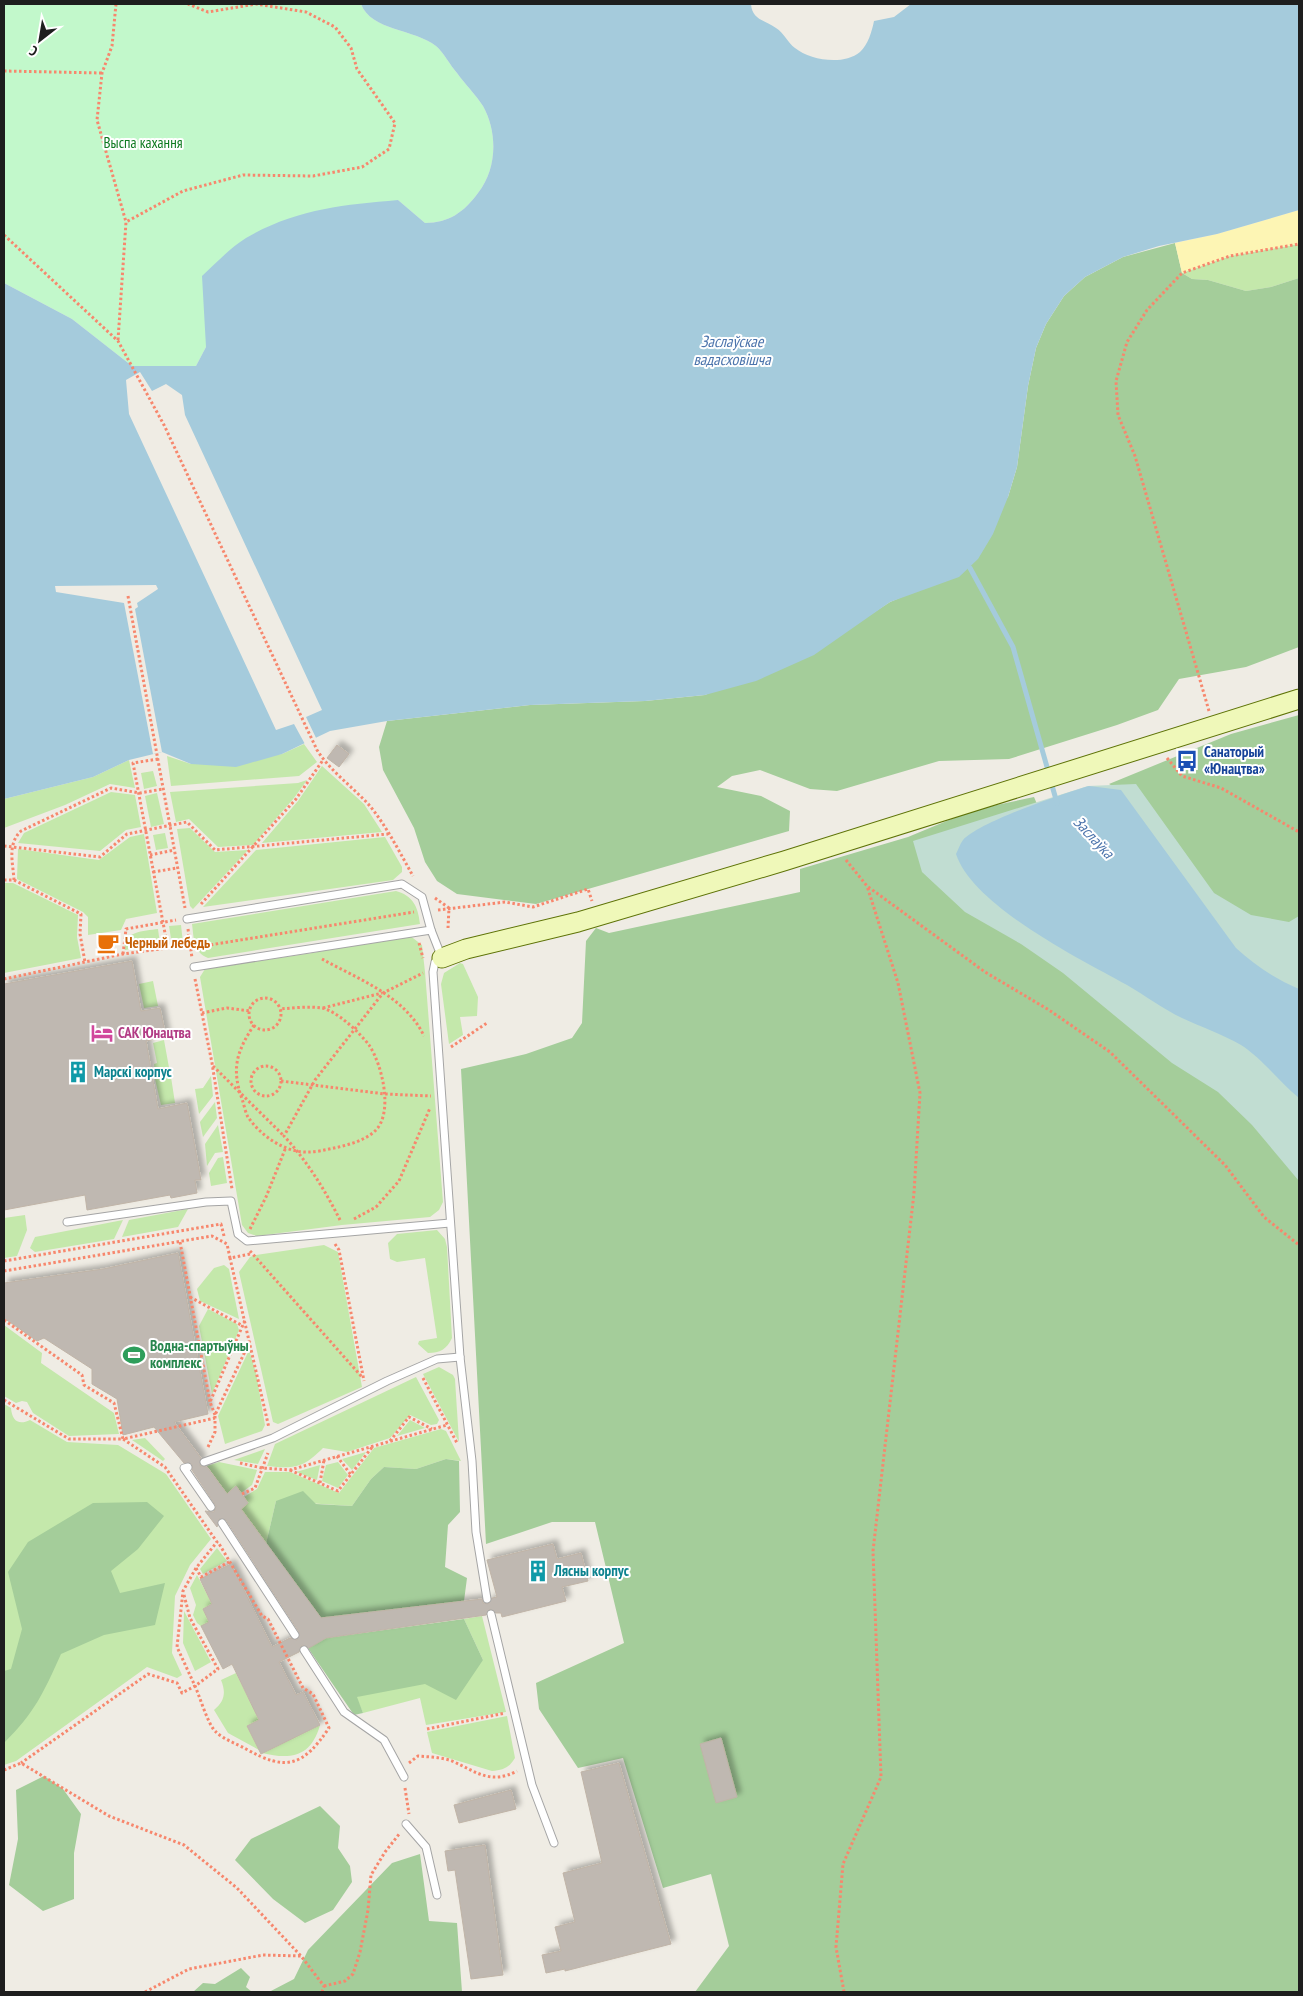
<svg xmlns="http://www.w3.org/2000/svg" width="1303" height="1996" font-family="'PT Sans Narrow',sans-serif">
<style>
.grass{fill:#c4e8ab}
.forest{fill:#a4cd9a}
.wetland{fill:#c1ddd2}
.sand{fill:#fdf5b4}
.park{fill:#c2f8cb}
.water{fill:#a5cbdc}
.pier{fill:#efece4}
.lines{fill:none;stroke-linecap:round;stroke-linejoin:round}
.stream{stroke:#a5cbdc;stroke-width:5}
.building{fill:#bfb8b1;stroke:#c0b4a7;filter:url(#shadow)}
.lane-casing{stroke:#a5a5a5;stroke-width:9}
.secondary-casing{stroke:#5e7307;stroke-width:21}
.path{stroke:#f7876d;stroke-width:3;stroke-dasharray:2.5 2.5;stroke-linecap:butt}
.lane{stroke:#fff;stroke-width:7}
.secondary{stroke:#eff8b9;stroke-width:19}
.labels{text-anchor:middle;stroke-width:4;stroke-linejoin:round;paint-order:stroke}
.park-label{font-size:15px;fill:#0e7a20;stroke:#fff}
.transit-label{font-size:15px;font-weight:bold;fill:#164399;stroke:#fff;text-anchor:start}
.food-label{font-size:15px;font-weight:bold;fill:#c56008;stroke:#fff;text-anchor:start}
.hotel-label{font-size:15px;font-weight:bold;fill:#b23c85;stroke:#fff;text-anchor:start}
.culture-label{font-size:15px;font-weight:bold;fill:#0d838f;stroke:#fff;text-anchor:start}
.leisure-label{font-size:15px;font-weight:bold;fill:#27864d;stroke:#fff;text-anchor:start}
.water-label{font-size:16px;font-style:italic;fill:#4c74ac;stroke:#fff}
</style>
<defs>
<filter id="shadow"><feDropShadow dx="4.5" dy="-4.5" stdDeviation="2.5" flood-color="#0004"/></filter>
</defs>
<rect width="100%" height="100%" fill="#efece4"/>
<g class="grass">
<polygon points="1299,244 1299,278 1271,287 1246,291 1208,280 1192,279 1182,273 1230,256"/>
<polygon points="304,744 317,762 299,776 171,786 167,756 191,764 282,754"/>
<polygon points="129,760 135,788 110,784 65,805 4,828 4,799 93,777"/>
<polygon points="322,766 364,804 382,832 262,843 298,801"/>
<polygon points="153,771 157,786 144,789 141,773"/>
<polygon points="307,780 294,798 253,845 218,847 189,819 176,822 170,792 298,783"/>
<polygon points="111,792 135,795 141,827 126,830 100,851 18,843 24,833"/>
<polygon points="157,793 164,824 151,827 145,796"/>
<polygon points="190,828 215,852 248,850 193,909 190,906 177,829"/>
<polygon points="165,833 168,848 156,850 153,835"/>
<polygon points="144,834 157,913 126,919 121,930 88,935 88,917 83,912 17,879 18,849 99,860 130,837"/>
<polygon points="385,837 402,867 402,872 393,880 203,907 256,850"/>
<polygon points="4,883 13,883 78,915 77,937 81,958 4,973"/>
<path d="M396,891C413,896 418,906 420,924L208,958C193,952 194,939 192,924Z"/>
<polygon points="181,925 183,943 172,945 169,926"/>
<path d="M158,929L160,944L125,950C122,931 144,931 158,929Z"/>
<polygon points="409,935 422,945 425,972 443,1202 439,1210 430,1217 342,1225 257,1236 248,1233 242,1225 200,977 205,969 312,953"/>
<polygon points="460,963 463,964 478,997 477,1016 460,1017 463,1035 449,1044 441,984 444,973"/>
<polygon points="153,981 158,1006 144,1008 139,984"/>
<polygon points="164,1040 170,1073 155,1075 154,1064 157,1063 153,1043"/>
<polygon points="211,1076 213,1096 199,1114 195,1089 203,1088"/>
<polygon points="171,1077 175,1103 161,1105 155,1079"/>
<polygon points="215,1102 217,1118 203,1137 200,1122"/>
<polygon points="218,1125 223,1152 215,1153 207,1166 205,1144"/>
<polygon points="223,1157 227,1183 211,1186 209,1173 218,1158"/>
<polygon points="188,1209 178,1227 122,1237 129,1220"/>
<polygon points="25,1215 27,1230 17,1256 4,1258 4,1218"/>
<polygon points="123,1220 114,1239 35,1252 30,1248 35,1237"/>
<path d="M437,1230L445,1239L447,1247L452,1338C447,1349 440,1353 428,1353L418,1344L419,1341L437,1338L425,1258L397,1262L390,1259L388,1243L397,1234Z"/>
<polygon points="324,1245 338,1252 362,1387 278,1424 273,1422 239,1272 250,1257 256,1255"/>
<polygon points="224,1265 229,1269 239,1319 200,1301 197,1289 214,1268"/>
<polygon points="208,1309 237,1324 239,1330 212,1394 199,1326"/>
<polygon points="4,1325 42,1353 41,1363 114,1413 119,1434 69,1436 33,1413 27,1402 22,1401 16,1403 4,1396"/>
<polygon points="249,1350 256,1373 265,1425 262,1431 225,1444 218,1416"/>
<polygon points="439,1367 453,1375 455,1379 459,1442 423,1374"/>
<path d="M416,1377L439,1420L437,1424L431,1425L410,1415L390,1438L347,1452L323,1448C303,1468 295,1469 267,1466L275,1444Z"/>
<path d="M4,1404L11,1408C12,1420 18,1426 30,1420L67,1442L118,1445L166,1474L211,1539L190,1565L175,1596L172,1653L182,1675L177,1678L147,1667L16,1761L4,1765Z"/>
<polygon points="410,1420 425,1428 397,1436"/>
<polygon points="441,1429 446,1431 461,1461 446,1459 416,1469 384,1467 371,1479 352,1506 276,1501 266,1544 241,1509 248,1503 244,1497 257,1489 265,1472 290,1472 339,1493 374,1448"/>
<polygon points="145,1438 165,1459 163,1461 132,1440"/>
<polygon points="265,1449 258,1464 234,1460"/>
<polygon points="366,1452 352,1470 342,1459"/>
<polygon points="219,1462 257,1470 252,1485 241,1493 236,1486 227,1494 207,1466"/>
<polygon points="338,1462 348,1475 338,1488 322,1481 326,1465"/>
<polygon points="320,1465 317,1480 296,1472"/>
<polygon points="217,1548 227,1561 203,1574 200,1569"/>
<polygon points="197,1575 212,1604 203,1609 209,1622 202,1627 197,1623 193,1615 196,1605 190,1588"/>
<polygon points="184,1611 211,1662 195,1671 183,1643"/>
<polygon points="482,1616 506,1712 426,1725 420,1698 363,1713 356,1697 483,1660 464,1619"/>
<path d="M236,1673L259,1720L247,1726L259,1750L228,1733L214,1710C225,1701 226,1692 221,1680Z"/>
<path d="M507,1716L515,1758C509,1768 503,1770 492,1771L432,1753L427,1732Z"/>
<path d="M320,1725C311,1757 291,1760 262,1753Z"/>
</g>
<g class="forest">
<polygon points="1175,243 1182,273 1192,279 1208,280 1246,291 1271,287 1299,278 1299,647 1246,667 1179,679 1158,710 1117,725 1009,759 939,761 837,791 810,789 760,770 732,776 717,787 761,796 790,811 789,831 536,904 457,894 437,881 425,862 414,828 383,770 379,747 387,721 530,705 645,701 705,695 859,622 890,602 911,593 1008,497 1017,467 1028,386 1036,348 1046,324 1064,296 1085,277 1123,257"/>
<polygon points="1299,715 1299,989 1121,791 1109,784 1231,734"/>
<polygon points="1034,797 1037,804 1299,1098 1299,1992 695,1992 729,1946 711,1874 663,1888 623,1758 578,1768 539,1709 536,1683 624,1643 595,1522 552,1522 486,1544 461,1069 526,1054 572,1038 582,1023 586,941 596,928 609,933 800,892 800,869 908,837 973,810"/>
<polygon points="446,1459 459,1461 460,1512 448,1525 445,1567 467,1578 464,1601 321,1618 266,1544 276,1501 303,1491 316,1504 352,1506 371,1479 384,1467 416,1469"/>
<path d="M147,1502L164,1516L138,1549L111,1571L120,1593L165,1583L155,1625L104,1635L61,1654C43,1694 35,1712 4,1743V1671L11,1669L22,1629L8,1572L28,1542L93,1503Z"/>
<polygon points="464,1619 483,1660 456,1700 425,1684 357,1697 363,1713 354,1715 308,1648 326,1638"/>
<polygon points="44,1776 63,1789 81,1814 74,1853 74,1899 43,1911 9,1885 18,1839 16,1790"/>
<polygon points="320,1806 340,1826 338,1848 350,1866 352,1882 333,1910 305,1923 273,1899 235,1860 251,1839"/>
<polygon points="420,1854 429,1921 457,1923 462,1992 269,1992 294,1979 308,1950 392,1863"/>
<polygon points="241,1968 250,1977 246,1987 252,1992 193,1992 203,1983 215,1984"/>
</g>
<polygon class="wetland" points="1136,784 1214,893 1251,915 1289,922 1299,916 1299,1181 1252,1125 1218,1092 1172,1063 1063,973 1021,944 965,912 922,872 913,841 1088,786"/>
<polygon class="sand" points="1299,210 1299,244 1230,256 1182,273 1175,243 1217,234"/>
<path class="park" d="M4,4H361C371,31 415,29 436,46C444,53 450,65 457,73C465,84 476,95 483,106C498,133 497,169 478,193C464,212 449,223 425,223L398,200L206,322V347L196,366H132L72,319L4,283Z"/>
<g class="water">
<path d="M361,4H751C752,20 765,20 776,28C784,33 788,43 795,48C810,60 843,66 860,52C868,45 872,31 874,21L894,17L911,4H1299V210L1217,234L1159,246L1123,257L1085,277L1064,296L1046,324L1036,348L1028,386L1017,467L1008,497L993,534L978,559L959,577L890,602L814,655L756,681L705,695L645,701L530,705L387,721L330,731L282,754L236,767L191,764L162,752L129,760L93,777L4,799V283L72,319L132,366H196L206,347L202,276C215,264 230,248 246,238C296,209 342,205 398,200L425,223C449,223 464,212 478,193C497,169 498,133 483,106C476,95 465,84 457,73C450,65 444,53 436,46C415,29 371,31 361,4Z"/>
<path d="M1089,786L1121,790L1236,948C1256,966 1275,979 1299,989V1098C1279,1082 1263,1059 1241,1045C1222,1034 1201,1027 1182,1018C1163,1009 1146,996 1127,985C1080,959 973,906 956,854C958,850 960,844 963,840C979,822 1062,794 1089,786Z"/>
</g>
<g class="pier">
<polygon points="140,372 152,391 166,384 182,395 185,415 322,710 306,717 317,740 306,746 294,724 276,730 129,414 126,380"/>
<polygon points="156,585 158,589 137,603 138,607 135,609 162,752 153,754 124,603 56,592 55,586"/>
</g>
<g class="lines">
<g class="stream">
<polyline points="970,568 1013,647 1049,774"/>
<polyline points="1051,782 1057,803"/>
</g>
</g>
<g class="building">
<polygon points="337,745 349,754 339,767 327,758"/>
<polygon points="132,961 141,1011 160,1008 166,1037 146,1041 158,1109 187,1103 201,1180 195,1180 197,1193 171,1198 170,1195 87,1210 85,1195 4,1210 4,984"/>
<polygon points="178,1253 208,1414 174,1422 201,1458 200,1466 207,1467 227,1494 236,1486 248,1503 241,1509 321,1618 482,1599 483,1603 488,1604 492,1598 497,1597 487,1560 553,1544 557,1559 581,1553 588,1581 562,1587 566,1601 502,1617 501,1613 496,1613 490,1609 486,1615 326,1638 309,1648 302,1645 299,1652 279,1662 296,1695 303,1692 320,1725 261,1754 247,1726 259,1720 232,1664 223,1669 201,1626 209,1622 203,1609 212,1604 200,1579 231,1564 272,1647 290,1638 297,1640 299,1632 226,1520 219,1519 217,1527 205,1511 214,1512 216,1506 192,1470 192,1464 184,1463 154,1427 123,1435 117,1399 92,1384 92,1369 44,1338 37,1341 4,1318 4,1283 103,1269"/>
<polygon points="721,1738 737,1797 716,1803 700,1744"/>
<polygon points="619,1763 671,1944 565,1971 565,1969 546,1973 542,1955 561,1951 555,1927 575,1922 563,1873 602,1863 581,1772"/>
<polygon points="511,1790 516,1809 459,1823 454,1805"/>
<polygon points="485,1845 503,1975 471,1979 455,1870 448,1871 445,1851"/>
</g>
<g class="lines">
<g class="lane-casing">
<g id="lane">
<polyline points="187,919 402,884 422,897 431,930"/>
<polyline points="194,967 431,930 442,958 435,962 433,972 460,1357 472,1461 476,1532 487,1599"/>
<polyline points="67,1222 206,1202 231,1201 238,1234 247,1241 450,1223"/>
<polyline points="204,1462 273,1438 387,1381 437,1359 460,1357"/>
<polyline points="188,1467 184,1468 211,1507"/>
<polyline points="222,1523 295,1635"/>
<polyline points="491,1614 532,1785 554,1843"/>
<polyline points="304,1650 344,1712 384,1740 404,1777"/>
<polyline points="406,1824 426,1847 437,1895"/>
</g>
</g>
<g class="secondary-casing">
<polyline id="secondary" points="442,958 466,949 578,922 784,861 1299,699"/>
</g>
<g class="path">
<polyline points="116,4 112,46 102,73 97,120 126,222"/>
<polyline points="4,71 102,73"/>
<path d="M4,235L118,341L164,425L317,750C330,771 353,787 370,806C387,827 400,853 413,876"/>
<polyline points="118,340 126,222 183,191 243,175 313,176 362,167 389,149 395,123 357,69 351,48 335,27 306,12 256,4 208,12 188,4"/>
<polyline points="128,596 185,908"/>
<polyline points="1209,711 1135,456 1118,415 1116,381 1127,342 1147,310 1182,273 1230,256 1299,244"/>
<polyline points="1167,758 1182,776 1221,788 1299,832"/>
<polyline points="158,759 133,763 168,949"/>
<polyline points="4,846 100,857 127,834 187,822 215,850 388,834"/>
<polyline points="150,855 174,850"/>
<polyline points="846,860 867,886 985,972 1049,1010 1110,1052 1225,1165 1264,1217 1299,1245"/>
<polyline points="153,872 177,868"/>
<polyline points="4,880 14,880 81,914 80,934 85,962"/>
<path d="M14,880C13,863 7,844 21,831L111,788L140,793L163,789"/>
<polyline points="435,898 449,908 448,928"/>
<polyline points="201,904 296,799 323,760"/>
<polyline points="438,910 505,902 533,907 588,889 592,901"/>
<polyline points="188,929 192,958"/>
<polyline points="419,943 423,958"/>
<polyline points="191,948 414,912"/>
<polyline points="123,954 126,929 176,920"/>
<path d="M322,959C358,979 405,996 424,1036"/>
<polyline points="4,979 123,954 190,945"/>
<polyline points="195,979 212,1063 232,1189"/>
<circle cx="265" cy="1014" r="16"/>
<polyline points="323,1008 382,993"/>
<polyline points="202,1013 227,1008 250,1011"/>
<path d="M254,1025C237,1051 231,1068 242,1099C244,1104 245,1112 248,1117C260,1135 285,1153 308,1152C316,1152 325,1150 334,1148C348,1145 364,1141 375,1131C394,1113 382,1064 369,1045C360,1033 337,1011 322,1008C309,1006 293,1008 280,1009"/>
<polyline points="451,1047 487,1023"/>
<circle cx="266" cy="1081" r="15"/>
<polyline points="213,1066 284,1136"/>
<polyline points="281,1081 385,1094 431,1096"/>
<polyline points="354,1219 376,1207 399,1181 430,1108"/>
<path d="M340,1220C325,1190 307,1161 284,1136L315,1080L383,993L423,973"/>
<polyline points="250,1229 266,1197 286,1147"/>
<polyline points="180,1242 210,1402"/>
<polyline points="335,1244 339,1250 364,1381"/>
<polyline points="250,1251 362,1377"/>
<polyline points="250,1254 230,1258 269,1428"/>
<polyline points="4,1261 221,1224 224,1236"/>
<polyline points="4,1271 212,1236 227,1244 230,1258"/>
<polyline points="190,1297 243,1326"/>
<polyline points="4,1320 82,1375 84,1385 114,1403 123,1439 215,1418"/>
<polyline points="423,1378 457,1443"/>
<polyline points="4,1400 69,1439 123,1439 165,1467 217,1542 196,1568 183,1591 177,1647 195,1686 182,1693 177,1683 148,1674 21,1763"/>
<polyline points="215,1415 210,1402 245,1320"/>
<polyline points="390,1441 409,1417 432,1429"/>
<polyline points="208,1447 215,1432 215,1415 250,1341"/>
<polyline points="337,1456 351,1475"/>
<polyline points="240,1463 262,1468 290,1470 447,1425"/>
<polyline points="290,1470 338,1491 373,1446"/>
<polyline points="320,1483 324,1460"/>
<polyline points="242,1494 255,1488 268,1453"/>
<polyline points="196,1568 201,1577 229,1562"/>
<path d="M184,1595L190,1618L218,1669L195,1686C200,1697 208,1725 216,1732C223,1739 237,1744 246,1749C287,1772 303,1766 329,1728L313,1694L303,1688L268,1619L262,1616L218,1542"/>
<polyline points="427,1729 505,1713"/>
<path d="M409,1763L418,1756C429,1757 441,1757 452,1761C477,1772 490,1785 517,1771"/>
<polyline points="4,1770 21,1763 109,1816 184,1845 237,1888 301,1956 324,1986 322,1992"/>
<polyline points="405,1788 409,1814"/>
<polyline points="324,1986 345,1981 353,1974 360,1952 368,1910 371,1875 385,1852 400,1833"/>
<polyline points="145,1992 189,1969 263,1955 301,1956"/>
<polyline points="844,1992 836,1947 843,1864 881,1777 873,1551 914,1193 920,1093 898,983 867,886"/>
</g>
<use href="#lane" class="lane"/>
<use href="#secondary" class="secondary"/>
</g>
<defs>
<g id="bus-bare" transform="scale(1.725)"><path d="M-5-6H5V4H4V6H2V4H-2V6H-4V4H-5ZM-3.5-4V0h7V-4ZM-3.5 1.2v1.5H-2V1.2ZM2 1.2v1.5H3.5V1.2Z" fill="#1a4fb4" stroke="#fff" stroke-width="2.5" paint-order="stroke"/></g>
<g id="cafe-bare" transform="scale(1.725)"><path d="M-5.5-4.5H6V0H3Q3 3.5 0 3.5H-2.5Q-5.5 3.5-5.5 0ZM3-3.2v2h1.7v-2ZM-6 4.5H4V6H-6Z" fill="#e8710a" stroke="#fff" stroke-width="2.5" paint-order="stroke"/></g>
<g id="hotel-bare" transform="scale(1.725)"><path d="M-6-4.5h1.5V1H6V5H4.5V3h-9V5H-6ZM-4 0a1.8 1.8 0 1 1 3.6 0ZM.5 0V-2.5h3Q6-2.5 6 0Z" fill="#d1479c" stroke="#fff" stroke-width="2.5" paint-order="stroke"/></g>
<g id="building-bare" transform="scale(1.725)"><path d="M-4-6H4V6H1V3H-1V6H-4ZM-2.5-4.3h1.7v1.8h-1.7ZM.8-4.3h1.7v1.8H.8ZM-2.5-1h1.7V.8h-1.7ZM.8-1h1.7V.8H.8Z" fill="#0f9aa8" stroke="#fff" stroke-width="2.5" paint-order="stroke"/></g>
<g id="stadium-bare" transform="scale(1.725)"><path d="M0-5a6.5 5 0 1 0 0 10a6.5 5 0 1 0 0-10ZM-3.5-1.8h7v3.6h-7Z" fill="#2e9e5b" stroke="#fff" stroke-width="2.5" paint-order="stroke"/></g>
</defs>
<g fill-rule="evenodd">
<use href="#bus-bare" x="1187" y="761"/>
<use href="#cafe-bare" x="108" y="943"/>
<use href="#hotel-bare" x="102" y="1033"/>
<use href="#building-bare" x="78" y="1072"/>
<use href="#stadium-bare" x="134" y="1355"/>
<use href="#building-bare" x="538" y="1571"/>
</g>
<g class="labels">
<g class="park-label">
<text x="143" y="148">Выспа кахання</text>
</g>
<g class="transit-label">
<text x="1204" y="757">Санаторый<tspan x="1204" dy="17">«Юнацтва»</tspan></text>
</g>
<g class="food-label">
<text x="125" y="948">Черный лебедь</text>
</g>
<g class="hotel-label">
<text x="118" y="1038">САК Юнацтва</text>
</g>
<g class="culture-label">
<text x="94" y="1077">Марскі корпус</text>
<text x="554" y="1576">Лясны корпус</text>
</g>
<g class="leisure-label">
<text x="150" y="1351">Водна-спартыўны<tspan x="150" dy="17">комплекс</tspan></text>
</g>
<g class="water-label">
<text x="732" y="347">Заслаўскае<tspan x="732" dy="18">вадасховішча</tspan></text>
<text transform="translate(1094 837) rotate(47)" y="6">Заслаўка</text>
</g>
</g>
<rect width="1303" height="1996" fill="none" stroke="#1e1e1e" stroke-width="10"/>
<g transform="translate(40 40) rotate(211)" stroke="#ffffff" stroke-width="4" paint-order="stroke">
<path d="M0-4L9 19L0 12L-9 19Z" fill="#1e1e1e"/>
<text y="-8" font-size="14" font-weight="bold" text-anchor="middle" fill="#1e1e1e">С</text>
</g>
</svg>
